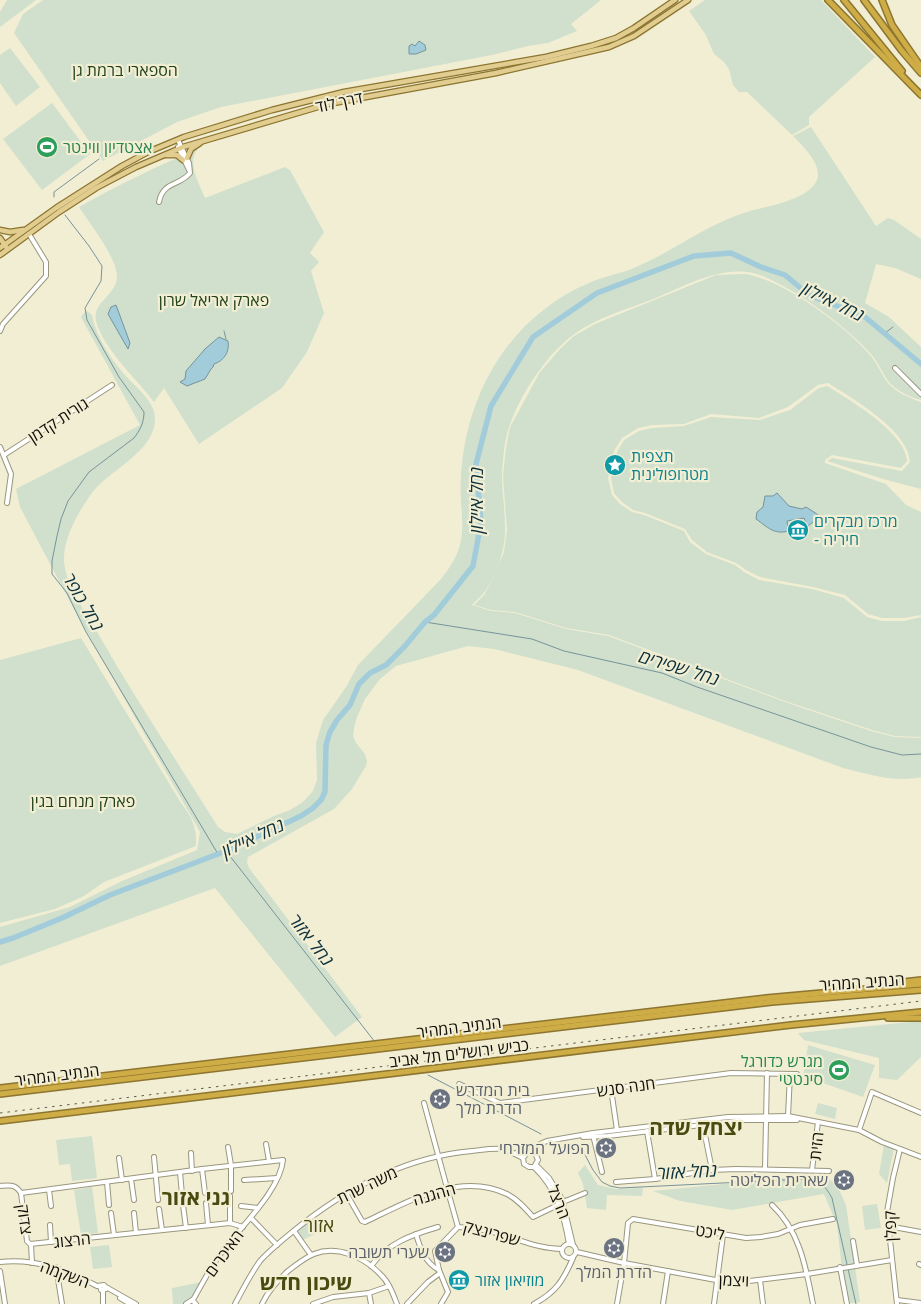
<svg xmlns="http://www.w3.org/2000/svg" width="921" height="1304" font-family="'Open Sans','Noto Sans Hebrew',sans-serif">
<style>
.green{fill:#d0e0cc}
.water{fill:#a3ccdb;stroke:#77939b}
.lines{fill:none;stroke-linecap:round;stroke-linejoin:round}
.stream{stroke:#77939b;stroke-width:1}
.river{stroke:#a3ccdb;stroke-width:5.5}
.minor-casing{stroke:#9a977f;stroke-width:6}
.major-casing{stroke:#8c7530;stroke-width:7}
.highway-casing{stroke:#8c7530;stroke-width:8}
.minor{stroke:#fff;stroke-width:4}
.major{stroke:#e2cd90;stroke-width:4.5}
.highway{stroke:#ceac46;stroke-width:5}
.rail{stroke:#5e5c4e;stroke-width:1;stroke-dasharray:2.5 5;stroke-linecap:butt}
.labels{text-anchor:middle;stroke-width:4.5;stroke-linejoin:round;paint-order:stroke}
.park-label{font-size:16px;fill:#204218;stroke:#f2eed4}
.street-label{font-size:16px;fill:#100f07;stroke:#f2eed4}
.leisure-label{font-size:16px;fill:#27864d;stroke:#f2eed4;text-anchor:start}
.culture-label{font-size:16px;fill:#0d838f;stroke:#f2eed4;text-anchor:start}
.worship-label{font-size:16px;fill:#5b616d;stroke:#f2eed4;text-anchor:end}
.water-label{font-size:18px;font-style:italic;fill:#0b313d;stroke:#f2eed4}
.quarter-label{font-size:19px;fill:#484b0f;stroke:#f2eed4}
.district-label{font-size:21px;font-weight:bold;fill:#484b0f;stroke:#f2eed4}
</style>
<rect width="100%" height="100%" fill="#f2eed4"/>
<g class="green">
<polygon points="7,0 36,0 0,27 0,12"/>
<polygon points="43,0 601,0 571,24 577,31 548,43 528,46 492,55 221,107 177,122 103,161 14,33 23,14"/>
<polygon points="705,0 821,0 875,57 809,117 809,125 792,135 747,92 739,92 733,85 729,69 724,62 714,54 706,35 689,11"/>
<polygon points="10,48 40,87 16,106 0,83 0,55"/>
<polygon points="52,103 90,154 42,190 3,139"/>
<path d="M811,127L876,226L888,218L894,220L921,239V279L895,268L876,264L865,303L889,317L921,347V400C909,397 897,391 889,382C882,373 878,361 870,353C846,326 794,288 760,275C726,263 686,285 656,298C628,309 597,317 573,335C546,355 520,395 509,427C504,442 503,459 502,475C502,493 505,510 505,528C506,548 496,579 482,595C479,598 475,601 472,605L491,611L515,613L566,629L608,636L788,703L871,731L895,737L921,738V777C895,783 868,774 843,768L578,670L494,649L468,646L396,666L380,679L365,699L357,717L354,728L353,736L356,743L365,754L367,761L366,766L352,789L334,809L248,857L247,862L249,868L362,1017L335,1037L215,888L0,966V927L70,907L122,881L197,850L200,832L77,615L20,507L16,489L140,425L81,317L83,314L87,311L92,315C96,337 110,357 124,374C135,387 156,401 155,420C155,447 118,467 100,484C93,490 87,500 82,508C73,523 63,543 64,561C66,586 84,609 96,630C134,697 177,761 218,827L225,832L237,834L274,816L290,810L303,802L313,791L317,780L316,743L323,720L346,687L358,665L441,579C474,538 458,520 461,475C465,410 494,347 546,308C559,298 574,289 589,283C604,276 621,274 636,267C674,251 707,224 747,212C767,206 809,200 817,180C823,165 802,145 793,136Z"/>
<path d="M198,149C186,161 199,184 205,198L285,167L290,170L324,232L310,253L319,262L311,271L324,313L307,352L282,388L199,444L164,388L154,402C136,378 104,350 96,321C92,303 115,296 117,278C118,259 90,224 79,207C118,185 157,166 198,149Z"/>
<path d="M745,274C783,280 844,325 869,354C877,362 881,374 888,383C896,392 909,398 921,402V489L883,479L827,461L832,458L902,471L910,462C909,431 852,398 828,383L818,385L788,407L759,418L711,414L684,424L652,425L638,428L622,438L614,451L608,478L612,495L620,504L632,512L644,515L684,531L690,542L706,554L735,565L744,572L759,580L812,589L844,598L867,617L882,621H904L921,617V737L895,736L872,730L788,702L609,635L566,628L515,612L491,610L474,605L484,595L491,582L504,552L507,530L503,476L506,448L510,427L540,372L560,349L574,336L595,324L716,275Z"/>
<path d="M827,386C850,400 906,433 907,461L901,468L832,455L825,460V463L886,484L906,505L921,512V615L904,618H882L868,614L845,595L813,587L760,577L746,570L736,563L707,552L692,540L685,529L645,513L633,510L622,502L614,493L611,478L617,452L624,440L639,431L652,428L684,426L711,417L760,420L790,410L819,388Z"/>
<path d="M81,638L181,803C192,817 197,828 196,846L104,882L84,896L55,909L0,923V660Z"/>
<polygon points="921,1021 921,1057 897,1080 879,1078 879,1058 804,1040 798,1033"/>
<polygon points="808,1045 875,1065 863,1097 803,1076"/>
<polygon points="818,1103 837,1108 835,1119 815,1114"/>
<polygon points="92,1136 97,1178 72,1181 70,1164 59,1165 56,1140"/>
<polygon points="884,1145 894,1148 887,1183 879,1174"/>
<polygon points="585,1165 598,1185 616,1189 643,1188 642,1196 607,1195 606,1210 587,1208 583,1184 578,1173"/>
<polygon points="824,1174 838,1187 846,1205 860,1302 846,1304 837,1225 824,1194 732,1210 680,1201 653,1191"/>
<polygon points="92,1187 98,1233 81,1235 74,1190"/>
<polygon points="877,1204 881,1228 865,1230 862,1206"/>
<polygon points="313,1219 320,1231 303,1240 297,1232"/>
<polygon points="109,1245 112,1267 93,1269 90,1247"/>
<polygon points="202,1282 193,1295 183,1304 173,1304 172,1288"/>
</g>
<g class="water">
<polygon points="419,41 425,45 426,50 416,54 409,54 409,46 412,44 415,46"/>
<polygon points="116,305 130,343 128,349 108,314 111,307"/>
<path d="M219,337L228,341C230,353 223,361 214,364L213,367L211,369L205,379L187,386L180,382L185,379L186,371L205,349Z"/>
<path d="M777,493L789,506L802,509L806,507L820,516L807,527L804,518L787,521L789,531C773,535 768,527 756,519L757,512L763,507L765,496H773Z"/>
</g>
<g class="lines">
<g class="stream">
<polyline points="54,197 54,192 99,159"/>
<path d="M65,215L89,246L102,266L101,281L85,308L87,320L119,377L144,412C144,423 140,430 134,438L89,472L68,501L61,519L57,536L52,561V574L67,593L86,632L218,854"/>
<polyline points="224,331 226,339"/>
<polyline points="885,333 893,327"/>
<polyline points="425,622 532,639 564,651 662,673 697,687 871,747 902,755 921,754"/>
<polyline points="226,851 375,1042"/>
<polyline points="428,1075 541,1134"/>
<path d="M566,1144L584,1153L593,1170L602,1182L610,1186L620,1188L804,1179C819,1180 825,1185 832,1198L856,1304"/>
</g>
<polyline class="river" points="0,942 13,938 62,918 110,895 226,851 301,816 313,808 321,800 325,792 326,745 330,732 337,720 350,705 359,684 370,673 386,665 405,646 425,622 434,615 473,566 481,523 476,464 491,406 533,337 597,293 694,256 731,253 761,267 785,275 809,295 865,317 921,364"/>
<g class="minor-casing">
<g id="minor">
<polyline points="178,147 189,170"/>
<path d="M159,202C163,181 180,186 190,173L189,163L178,140"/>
<polyline points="0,331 3,324 46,276 46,262 29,234"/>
<polyline points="895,368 921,394"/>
<polyline points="0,447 11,474 7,503"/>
<polyline points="4,455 112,385"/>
<polyline points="459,1084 500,1103 731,1073 797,1074"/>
<polyline points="611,1089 617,1130"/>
<path d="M424,1103L447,1188L458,1227C470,1228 482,1229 493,1232C517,1238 537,1249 562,1249"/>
<polyline points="788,1116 790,1074"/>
<polyline points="703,1125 712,1170"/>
<polyline points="859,1130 872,1092 921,1113"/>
<polyline points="647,1131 655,1179"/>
<polyline points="593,1135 602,1172"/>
<polyline points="583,1137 608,1136 744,1120 797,1120"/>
<polyline points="266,1144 269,1161"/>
<polyline points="228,1147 231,1165 231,1191"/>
<polyline points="530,1152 535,1146 547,1141 593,1133 728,1117 788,1116 859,1130 882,1142 921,1157"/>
<polyline points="191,1153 192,1171"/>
<polyline points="516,1153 535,1153 538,1160 534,1167 529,1167 524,1164 523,1158 527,1153"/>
<polyline points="154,1157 158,1200"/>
<polyline points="119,1158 122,1180"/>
<polyline points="536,1165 549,1178 562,1199 573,1245"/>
<path d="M534,1167C556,1188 564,1214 569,1244"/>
<polyline points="202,1169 205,1193"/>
<polyline points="765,1169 767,1073"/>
<polyline points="812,1170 818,1122"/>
<polyline points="180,1172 182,1195"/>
<polyline points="131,1179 134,1200"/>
<polyline points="244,1180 277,1178"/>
<polyline points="107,1182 109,1205"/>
<polyline points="616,1182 655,1179 712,1170 736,1169 829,1171"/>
<path d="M0,1186C10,1185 15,1184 21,1193L27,1241L30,1244L230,1223L243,1227"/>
<polyline points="49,1190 51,1206"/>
<path d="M21,1193L202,1169L283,1160C280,1192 236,1231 219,1256C209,1270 201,1286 193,1300"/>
<path d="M346,1193L362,1221L365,1222C407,1202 460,1171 507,1194C517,1199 525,1208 533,1217L560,1204"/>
<polyline points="230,1196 230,1223"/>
<polyline points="563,1202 585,1193"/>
<polyline points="206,1203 208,1225"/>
<polyline points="183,1205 186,1228"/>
<path d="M772,1205C800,1231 806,1268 813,1304"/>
<polyline points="241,1206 258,1208"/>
<polyline points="159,1209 162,1230"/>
<polyline points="111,1213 114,1235"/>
<polyline points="134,1213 136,1233"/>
<polyline points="251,1218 277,1245"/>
<polyline points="50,1225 51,1242"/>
<polyline points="888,1226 921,1232"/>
<polyline points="294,1231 311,1255"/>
<path d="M416,1234C420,1248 425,1263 439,1270"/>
<polyline points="853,1241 857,1265"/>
<circle cx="569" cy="1251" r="7"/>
<polyline points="31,1244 32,1263"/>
<polyline points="577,1252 624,1263 732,1283 807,1274 892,1260"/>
<path d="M0,1262C35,1258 67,1270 97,1286L104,1285L106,1289L101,1290L100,1286"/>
<polyline points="919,1264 921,1265"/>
<path d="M371,1266C388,1243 411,1235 438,1227"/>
<polyline points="56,1267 62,1304"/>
<polyline points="840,1267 847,1304"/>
<polyline points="0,1271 5,1304"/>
<polyline points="760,1280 763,1304"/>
<polyline points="106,1287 136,1304"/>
<polyline points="103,1291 103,1304"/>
<polyline points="369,1293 371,1304"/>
<polyline points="120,1298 130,1304"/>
<polyline points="897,1300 921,1303"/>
<polyline points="186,1304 192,1300 196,1304"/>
<path d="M235,1304C243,1289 250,1275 260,1261C269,1251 280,1242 291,1233C342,1191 404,1157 472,1151C482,1150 492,1148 502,1149C509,1150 516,1155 523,1158"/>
<path d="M262,1304C268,1291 277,1281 288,1271C296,1265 304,1258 314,1254C337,1245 364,1257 380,1274C389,1282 393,1294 397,1304"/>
<polyline points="313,1304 333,1297 369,1293 389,1286"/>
<polyline points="407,1304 428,1282 440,1273"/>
<polyline points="441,1304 448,1292 439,1270 435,1251 458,1227"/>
<path d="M534,1304C556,1292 563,1281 573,1258"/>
<polyline points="617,1304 624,1263 628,1223 633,1219 746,1238 761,1237 778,1234 800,1225 833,1219"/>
<polyline points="663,1304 668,1271"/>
<polyline points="714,1304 723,1235"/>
<polyline points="897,1304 887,1212 893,1178 900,1149"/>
</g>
</g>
<g class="major-casing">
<g id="major">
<polyline points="166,155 177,155 183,160"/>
<polyline points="187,158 191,149 200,143"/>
<polyline points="0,230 10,232 23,230"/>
<polyline points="0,238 6,247"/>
<polyline points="0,248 56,208 122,166 148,152 184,137 272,110 344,92 546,57 591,46 616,38 634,28 675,0"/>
<polyline points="0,255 59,212 96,188 136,167 183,147 328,104 496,73 609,47 634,36 688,0"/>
</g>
</g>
<g class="highway-casing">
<g id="highway">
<polyline points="828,0 921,95"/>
<polyline points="844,0 902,71"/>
<polyline points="864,0 902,51 921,73"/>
<polyline points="882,0 892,25 921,67"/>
<polyline points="894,983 921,980"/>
<polyline points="888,1018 921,1018"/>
<polyline points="0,1088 766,998 921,984"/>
<polyline points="0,1094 772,1002 921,990"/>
<polyline points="0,1121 791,1025 921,1012"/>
</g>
</g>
<use href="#minor" class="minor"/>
<use href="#major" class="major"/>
<use href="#highway" class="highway"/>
<polyline class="rail" points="0,1113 921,1001"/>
</g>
<defs>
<g id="stadium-disc" transform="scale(1.125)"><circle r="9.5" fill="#2e9e5b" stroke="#f2eed4"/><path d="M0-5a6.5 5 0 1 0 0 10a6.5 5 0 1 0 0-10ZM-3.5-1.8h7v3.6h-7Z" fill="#fff"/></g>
<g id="sight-disc" transform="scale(1.125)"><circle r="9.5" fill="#0f9aa8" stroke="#f2eed4"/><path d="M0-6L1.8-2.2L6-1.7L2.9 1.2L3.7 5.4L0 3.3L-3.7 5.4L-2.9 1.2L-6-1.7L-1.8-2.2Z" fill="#fff"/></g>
<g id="museum-disc" transform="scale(1.125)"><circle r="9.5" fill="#0f9aa8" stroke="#f2eed4"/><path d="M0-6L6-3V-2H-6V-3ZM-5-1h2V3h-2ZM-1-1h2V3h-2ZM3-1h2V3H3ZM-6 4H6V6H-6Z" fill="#fff"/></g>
<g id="synagogue-disc" transform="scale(1.125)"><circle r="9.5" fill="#6b7280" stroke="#f2eed4"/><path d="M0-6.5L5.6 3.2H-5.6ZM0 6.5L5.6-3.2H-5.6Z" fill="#fff"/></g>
</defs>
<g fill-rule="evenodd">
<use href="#stadium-disc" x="47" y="147"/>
<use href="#sight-disc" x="615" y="465"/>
<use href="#museum-disc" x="798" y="530"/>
<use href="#stadium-disc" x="839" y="1070"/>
<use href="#synagogue-disc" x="440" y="1099"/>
<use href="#synagogue-disc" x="606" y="1148"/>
<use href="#synagogue-disc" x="844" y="1180"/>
<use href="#synagogue-disc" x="614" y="1248"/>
<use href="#synagogue-disc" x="445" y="1252"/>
<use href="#museum-disc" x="459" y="1280"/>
</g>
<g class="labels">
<g class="park-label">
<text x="125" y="76">הספארי ברמת גן</text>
<text x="214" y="306">פארק אריאל שרון</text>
<text x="83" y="807">פארק מנחם בגין</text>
</g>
<g class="street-label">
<text transform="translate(339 102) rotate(-12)" y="6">דרך לוד</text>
<text transform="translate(58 420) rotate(-33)" y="6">גורית קדמן</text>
<text transform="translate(862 982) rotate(-4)" y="6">הנתיב המהיר</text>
<text transform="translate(459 1027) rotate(-7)" y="6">הנתיב המהיר</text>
<text transform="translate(459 1053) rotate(-7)" y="6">כביש ירושלים תל אביב</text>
<text transform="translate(57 1075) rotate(-7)" y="6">הנתיב המהיר</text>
<text transform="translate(626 1087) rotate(-8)" y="6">חנה סנש</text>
<text transform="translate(816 1146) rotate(-84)" y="6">הזית</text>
<text transform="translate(367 1185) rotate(-26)" y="6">משה שרת</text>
<text transform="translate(434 1194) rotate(-16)" y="6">ההגנה</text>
<text transform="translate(559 1202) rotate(68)" y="6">הרצל</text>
<text transform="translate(25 1219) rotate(82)" y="6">צדוק</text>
<text transform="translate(890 1226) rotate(-92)" y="6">קפלן</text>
<text transform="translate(710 1232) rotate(10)" y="6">ליכט</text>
<text transform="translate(492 1233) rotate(15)" y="6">שפרינצק</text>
<text transform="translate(72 1240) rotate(-6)" y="6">הרצוג</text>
<text transform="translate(224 1253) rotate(-54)" y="6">האיכרים</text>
<text transform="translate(65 1274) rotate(20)" y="6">השקמה</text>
<text transform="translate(734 1280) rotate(2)" y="6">ויצמן</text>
</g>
<g class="leisure-label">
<text x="63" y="153">אצטדיון ווינטר</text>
<text x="823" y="1067" text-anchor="end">מגרש כדורגל<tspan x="823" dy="18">סינטטי</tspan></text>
</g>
<g class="culture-label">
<text x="631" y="462">תצפית<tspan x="631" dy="18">מטרופולינית</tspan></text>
<text x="814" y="527">מרכז מבקרים<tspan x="814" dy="18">- חיריה</tspan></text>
<text x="475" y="1286">מוזיאון אזור</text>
</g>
<g class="worship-label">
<text x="456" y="1096" text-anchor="start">בית המדרש<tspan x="456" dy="18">הדרת מלך</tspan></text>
<text x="590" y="1154">הפועל המזרחי</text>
<text x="828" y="1186">שארית הפליטה</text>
<text x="429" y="1258">שערי תשובה</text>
<text x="614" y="1278" text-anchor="middle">הדרת המלך</text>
</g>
<g class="water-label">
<text transform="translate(833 302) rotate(26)" y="6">נחל איילון</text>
<text transform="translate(477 500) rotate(-90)" y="6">נחל איילון</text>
<text transform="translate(83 602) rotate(60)" y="6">נחל כופר</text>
<text transform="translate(679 668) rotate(17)" y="6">נחל שפירים</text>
<text transform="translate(253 838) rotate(-25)" y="6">נחל איילון</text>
<text transform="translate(311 940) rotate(52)" y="6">נחל אזור</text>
<text transform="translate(687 1172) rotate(-3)" y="6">נחל אזור</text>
</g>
<g class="quarter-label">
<text x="319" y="1232">אזור</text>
</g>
<g class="district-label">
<text x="696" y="1135">יצחק שדה</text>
<text x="196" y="1205">גני אזור</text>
<text x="306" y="1290">שיכון חדש</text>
</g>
</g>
</svg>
